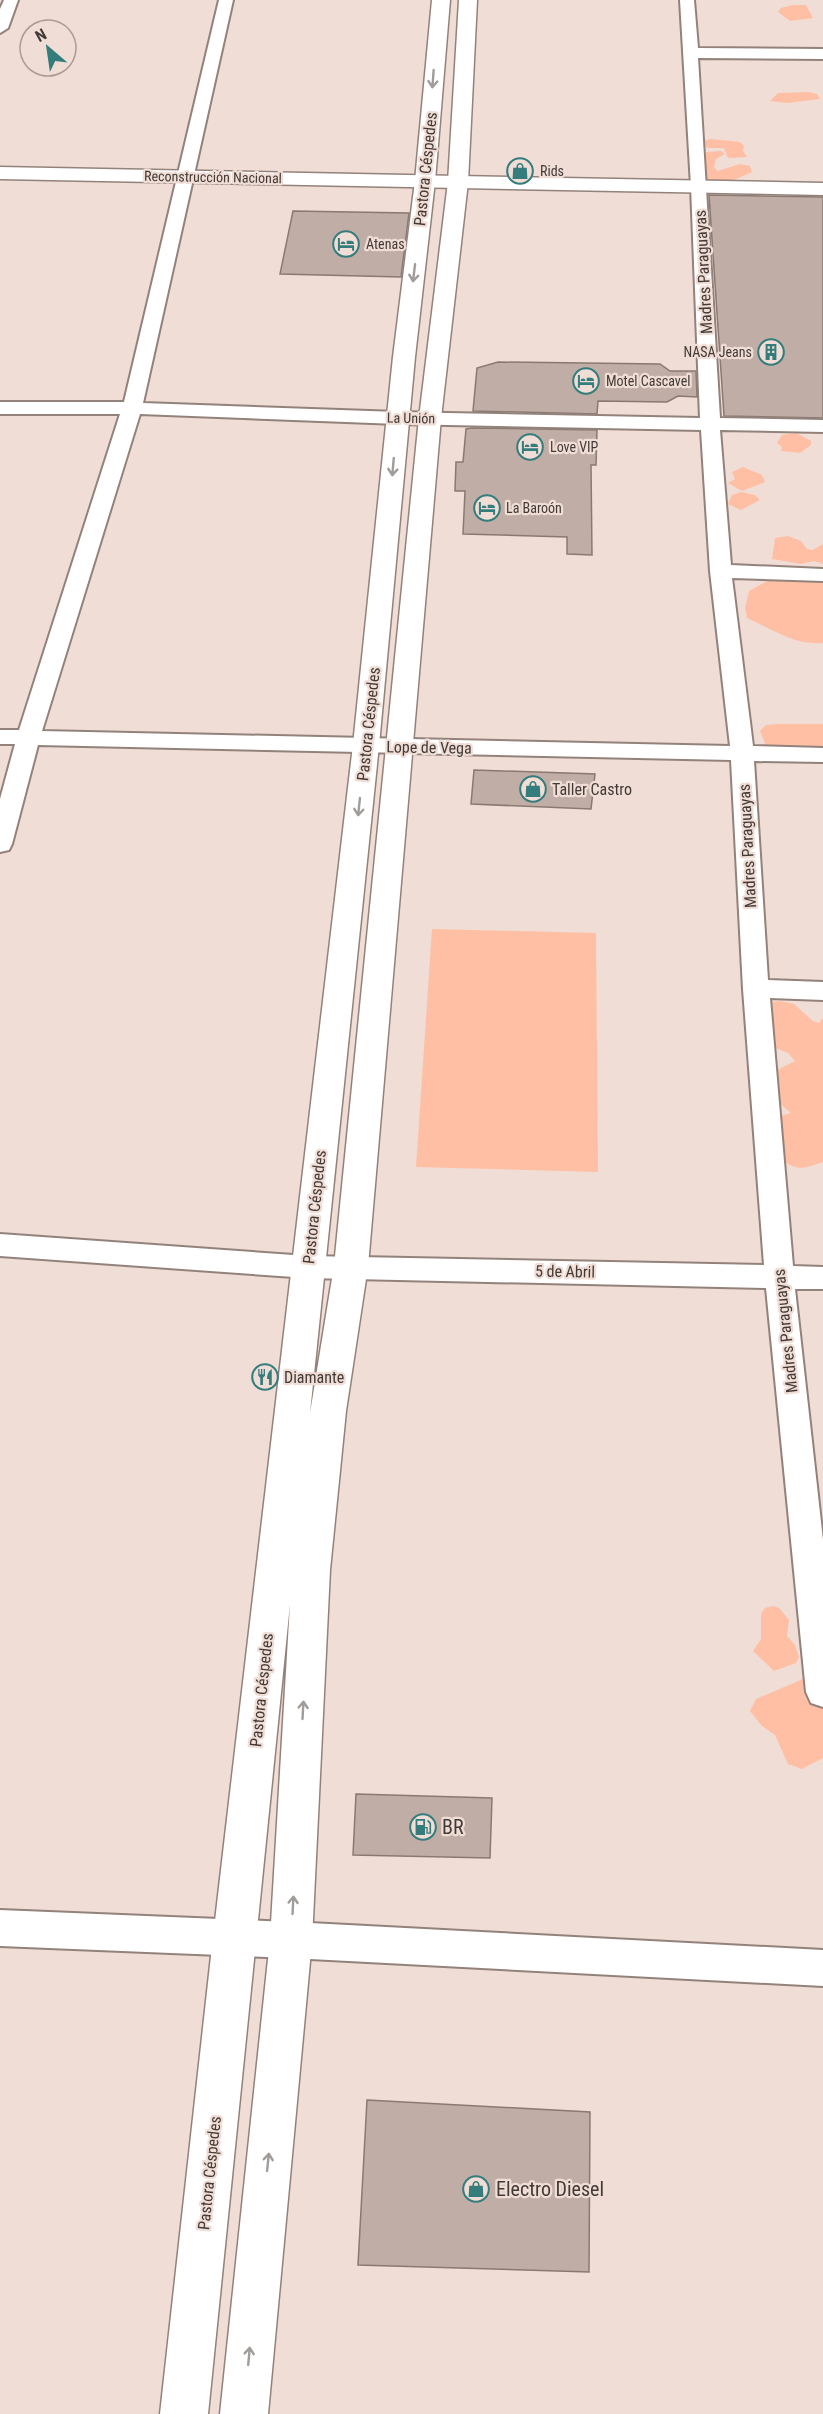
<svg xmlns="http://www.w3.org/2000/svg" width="823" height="2414" font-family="'Roboto Condensed',sans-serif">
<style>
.green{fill:#ffbfa4}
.building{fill:#c0aea6;stroke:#8a7972;stroke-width:1.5}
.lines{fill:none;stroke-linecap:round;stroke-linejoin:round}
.minor-casing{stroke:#93827b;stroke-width:4}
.tertiary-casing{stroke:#93827b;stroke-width:3}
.secondary-casing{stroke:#93827b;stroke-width:3}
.minor{fill:#fff;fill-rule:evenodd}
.tertiary{fill:#fff;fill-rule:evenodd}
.secondary{fill:#fff;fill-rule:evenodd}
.oneway{stroke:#a09c9a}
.labels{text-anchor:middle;stroke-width:4.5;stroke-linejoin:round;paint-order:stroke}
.far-poi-label{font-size:14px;fill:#413a36;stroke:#f0ddd5;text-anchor:start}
.far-street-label{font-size:14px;fill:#413a36;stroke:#f0ddd5}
.street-label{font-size:16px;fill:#413a36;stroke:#f0ddd5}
.poi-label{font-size:16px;fill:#413a36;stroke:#f0ddd5;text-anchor:start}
.near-poi-label{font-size:20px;fill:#413a36;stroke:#f0ddd5;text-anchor:start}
</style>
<rect width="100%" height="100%" fill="#f0ddd5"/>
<g class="green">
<polygon points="793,5 806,5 813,18 790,21 778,12 781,8"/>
<polygon points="808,92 817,94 820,99 787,103 770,101 778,93"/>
<polygon points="711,139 740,142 744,146 743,151 747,157 728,158 724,148 708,148 698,142"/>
<polygon points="721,151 725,154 716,159 714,167 718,171 740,164 750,166 752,172 722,185 704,183 701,159 706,152"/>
<polygon points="796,433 811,441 811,445 800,453 781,451 782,447 777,443 782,435"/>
<polygon points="743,467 762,475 765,482 742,491 728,483 735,479 732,472"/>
<polygon points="741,492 755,495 760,500 741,510 728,504 732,495"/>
<polygon points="788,536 801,541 807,549 813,550 823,544 823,564 814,561 801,564 772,559 775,538"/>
<path d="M823,569V643C796,646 771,629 747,618L745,608L749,591C773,577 795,568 823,569Z"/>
<polygon points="780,724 823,724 823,750 772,752 766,746 760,731 766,725"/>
<polygon points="432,929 596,933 598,1172 416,1167"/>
<path d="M780,1001L794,1004L813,1021L819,1023L823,1018V1162C798,1171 798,1170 775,1156L777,1117L791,1113L778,1102L767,1075L795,1061L788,1053L773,1047L767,1003Z"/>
<polygon points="773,1606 779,1608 789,1620 787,1636 795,1645 799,1657 796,1663 774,1671 753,1651 761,1639 761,1614 765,1608"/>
<polygon points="803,1679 817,1684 823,1691 823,1758 802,1769 788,1764 775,1735 762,1726 750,1711 756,1699"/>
</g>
<g class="building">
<polygon points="709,195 823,197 823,418 724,416"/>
<polygon points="293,211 409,213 401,277 280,274"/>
<polygon points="498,362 660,364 670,371 696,371 697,397 678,396 667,402 598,401 597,414 473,411 477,368"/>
<polygon points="472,428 597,430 596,465 591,465 592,555 567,554 567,537 463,534 465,491 455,491 456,462 463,462 466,429"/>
<polygon points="474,770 595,774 591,809 471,804"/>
<polygon points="356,1794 492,1798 490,1858 353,1855"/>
<polygon points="367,2100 590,2112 589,2272 358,2265"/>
</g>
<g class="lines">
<g class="minor-casing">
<g id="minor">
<polygon points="4,0 18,0 8,28 0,33 0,9"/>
<path d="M219,0H233L143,403L398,412L700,418L691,186L680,0H694L698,48L823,49V59L698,58L720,418L823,420V432L720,430L731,565L823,569V581L732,578L753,746L823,748V762L754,761L768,980L823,982V1000L770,998L793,1266L823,1267V1289H795L823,1540V1707L811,1703L806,1692L766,1288L308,1278L0,1256V1234L308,1256L764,1265L743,989L731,760L38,745L12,844L9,850L0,852V799L15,744H0V730H19L120,414H0V402H124ZM140,414L398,424L701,430L710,571L730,746L42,731Z"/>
<polygon points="0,1910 291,1922 823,1950 823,1986 291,1958 0,1946"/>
</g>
</g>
<g class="tertiary-casing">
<polygon id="tertiary" points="0,167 823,183 823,195 0,179"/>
</g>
<g class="secondary-casing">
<polygon id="secondary" points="432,0 450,0 435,181 415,357 379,745 310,1413 334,1266 419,418 448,182 459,0 477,0 468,182 441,418 368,1266 346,1411 330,1570 312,1940 268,2414 220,2414 270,1940 290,1604 208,2414 160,2414 213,1938 353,745 393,357 415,181"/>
</g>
<use href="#minor" class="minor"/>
<use href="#tertiary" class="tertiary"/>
<use href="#secondary" class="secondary"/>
</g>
<defs><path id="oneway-shaft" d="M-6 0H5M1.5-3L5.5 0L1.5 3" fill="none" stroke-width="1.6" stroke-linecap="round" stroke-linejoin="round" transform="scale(1.5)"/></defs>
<g class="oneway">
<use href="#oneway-shaft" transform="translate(433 79) rotate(94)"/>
<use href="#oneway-shaft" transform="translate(414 273) rotate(97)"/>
<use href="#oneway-shaft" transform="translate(393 467) rotate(95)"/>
<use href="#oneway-shaft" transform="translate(359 807) rotate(96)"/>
<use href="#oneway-shaft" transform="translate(303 1710) rotate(-87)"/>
<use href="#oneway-shaft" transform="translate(293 1905) rotate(-87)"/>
<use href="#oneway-shaft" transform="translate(268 2162) rotate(-84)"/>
<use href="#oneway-shaft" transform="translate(249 2356) rotate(-85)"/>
</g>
<defs>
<g id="shop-ring" transform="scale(1.35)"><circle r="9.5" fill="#f0ddd5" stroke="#357d7d" stroke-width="1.5"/><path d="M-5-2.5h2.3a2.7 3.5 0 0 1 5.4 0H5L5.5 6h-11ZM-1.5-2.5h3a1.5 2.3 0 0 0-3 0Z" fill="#357d7d"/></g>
<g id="hotel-ring" transform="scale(1.35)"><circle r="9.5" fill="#f0ddd5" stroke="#357d7d" stroke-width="1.5"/><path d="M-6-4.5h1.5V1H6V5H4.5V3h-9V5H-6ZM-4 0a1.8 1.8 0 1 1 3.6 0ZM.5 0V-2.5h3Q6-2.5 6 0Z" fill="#357d7d"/></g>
<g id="building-ring" transform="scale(1.35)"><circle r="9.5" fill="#f0ddd5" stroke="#357d7d" stroke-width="1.5"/><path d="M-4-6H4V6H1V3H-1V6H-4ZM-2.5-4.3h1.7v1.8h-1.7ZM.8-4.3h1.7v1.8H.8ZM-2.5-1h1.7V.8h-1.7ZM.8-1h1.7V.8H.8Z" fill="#357d7d"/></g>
<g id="restaurant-ring" transform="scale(1.35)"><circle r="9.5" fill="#f0ddd5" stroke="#357d7d" stroke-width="1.5"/><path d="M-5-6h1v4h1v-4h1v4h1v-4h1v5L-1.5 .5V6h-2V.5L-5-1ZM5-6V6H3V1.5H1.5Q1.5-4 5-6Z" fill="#357d7d"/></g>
<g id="fuel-ring" transform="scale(1.35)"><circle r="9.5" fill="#f0ddd5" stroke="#357d7d" stroke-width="1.5"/><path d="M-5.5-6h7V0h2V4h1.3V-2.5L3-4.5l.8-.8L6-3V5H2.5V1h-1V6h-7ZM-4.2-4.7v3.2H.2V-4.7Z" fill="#357d7d"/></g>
</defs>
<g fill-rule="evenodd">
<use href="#shop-ring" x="520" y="171"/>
<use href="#hotel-ring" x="346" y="244"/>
<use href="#building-ring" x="771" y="352"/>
<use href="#hotel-ring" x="586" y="381"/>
<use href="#hotel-ring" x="530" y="447"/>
<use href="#hotel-ring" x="487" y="508"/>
<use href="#shop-ring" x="533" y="789"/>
<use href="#restaurant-ring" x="265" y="1377"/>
<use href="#fuel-ring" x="423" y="1827"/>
<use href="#shop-ring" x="476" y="2189"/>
</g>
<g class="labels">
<g class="far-poi-label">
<text x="540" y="176">Rids</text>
<text x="366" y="249">Atenas</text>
<text x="752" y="357" text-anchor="end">NASA Jeans</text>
<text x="606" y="386">Motel Cascavel</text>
<text x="550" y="452">Love VIP</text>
<text x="506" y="513">La Baroón</text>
</g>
<g class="far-street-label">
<text transform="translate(213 177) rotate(1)" y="5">Reconstrucción Nacional</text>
<text transform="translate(411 418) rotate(1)" y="5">La Unión</text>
</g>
<g class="street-label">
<text transform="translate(425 169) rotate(-84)" y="6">Pastora Céspedes</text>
<text transform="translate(703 272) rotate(-93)" y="6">Madres Paraguayas</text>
<text transform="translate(368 724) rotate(-84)" y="6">Pastora Céspedes</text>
<text transform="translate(429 747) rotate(1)" y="6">Lope de Vega</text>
<text transform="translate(747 846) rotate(-93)" y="6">Madres Paraguayas</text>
<text transform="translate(314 1207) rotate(-84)" y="6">Pastora Céspedes</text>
<text transform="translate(565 1271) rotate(1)" y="6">5 de Abril</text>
<text transform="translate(785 1331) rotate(-96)" y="6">Madres Paraguayas</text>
<text transform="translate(261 1690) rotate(-84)" y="6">Pastora Céspedes</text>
<text transform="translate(209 2173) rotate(-84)" y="6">Pastora Céspedes</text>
</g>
<g class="poi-label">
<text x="552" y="795">Taller Castro</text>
<text x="284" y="1383">Diamante</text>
</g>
<g class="near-poi-label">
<text x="442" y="1834">BR</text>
<text x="496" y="2196">Electro Diesel</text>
</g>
</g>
<g transform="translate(48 48) rotate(331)"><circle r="28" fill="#f0ddd5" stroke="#aa9c95" stroke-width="1.5"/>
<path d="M0-4.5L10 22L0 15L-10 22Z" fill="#357d7d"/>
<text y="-9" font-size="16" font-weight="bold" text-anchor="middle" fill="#413a36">N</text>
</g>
</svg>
